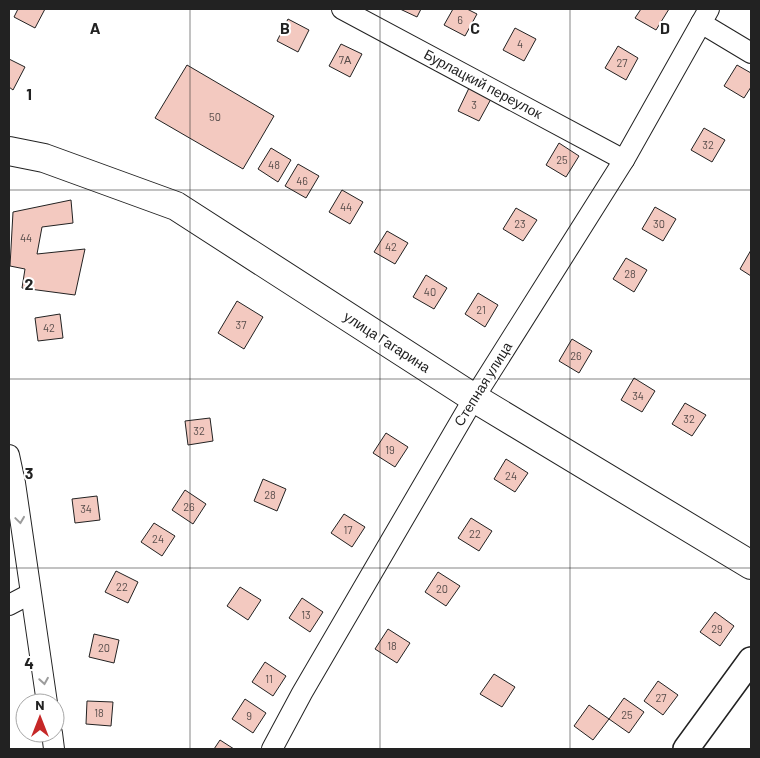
<svg xmlns="http://www.w3.org/2000/svg" width="760" height="758" font-family="Barlow,sans-serif">
<style>
.building{fill:#f3c9c0;stroke:#222}
.lines{fill:none;stroke-linecap:round;stroke-linejoin:round}
.minor-casing{stroke:#222;stroke-width:22}
.tertiary-casing{stroke:#222;stroke-width:28}
.primary-casing{stroke:#222;stroke-width:30}
.minor{stroke:#fff;stroke-width:20}
.tertiary{stroke:#fff;stroke-width:25}
.primary{stroke:#fff;stroke-width:28}
.oneway{stroke:#9c9c9c}
.grid{fill:none;stroke:#222;stroke-width:1;stroke-opacity:0.55}
.labels{text-anchor:middle;stroke-width:4;stroke-linejoin:round;paint-order:stroke}
.number-label{font-size:11px;fill:#564c4a}
.street-label{font-size:14px;fill:#222;stroke:#fff}
.grid-label{font-size:16px;text-anchor:middle;font-weight:bold;fill:#222;stroke:#fff;stroke-width:4;stroke-linejoin:round;paint-order:stroke}
</style>
<rect width="100%" height="100%" fill="#fff"/>
<g class="building">
<polygon points="18,9 45,9 35,28 14,17"/>
<polygon points="400,9 421,9 417,17"/>
<polygon points="453,9 467,9 477,14 465,36 444,25"/>
<polygon points="641,9 669,9 656,30 635,18"/>
<polygon points="288,19 309,30 298,52 277,41"/>
<polygon points="515,28 536,39 524,61 503,50"/>
<polygon points="341,44 362,54 350,77 329,66"/>
<polygon points="618,46 638,58 626,80 605,68"/>
<polygon points="9,59 25,67 13,90 9,87"/>
<polygon points="187,65 274,116 243,169 155,118"/>
<polygon points="737,65 751,73 751,87 744,98 724,86"/>
<polygon points="469,88 491,99 479,121 458,111"/>
<polygon points="704,128 725,140 712,162 691,150"/>
<polygon points="559,143 579,156 566,177 546,165"/>
<polygon points="271,148 291,160 278,182 258,169"/>
<polygon points="298,164 319,176 306,198 285,186"/>
<polygon points="342,190 363,202 350,224 329,212"/>
<polygon points="71,200 73,223 42,227 37,254 85,249 75,295 22,288 25,269 10,266 13,212"/>
<polygon points="655,207 676,219 663,241 642,229"/>
<polygon points="516,208 537,220 523,241 503,229"/>
<polygon points="387,231 408,243 395,264 374,252"/>
<polygon points="751,250 751,276 740,269"/>
<polygon points="626,258 647,270 634,292 613,279"/>
<polygon points="426,275 447,288 434,309 413,297"/>
<polygon points="478,293 498,305 485,327 465,314"/>
<polygon points="237,301 263,317 244,349 218,333"/>
<polygon points="60,314 63,338 38,341 35,318"/>
<polygon points="572,339 592,351 579,373 559,361"/>
<polygon points="634,378 655,391 642,412 621,400"/>
<polygon points="685,403 706,415 692,436 672,424"/>
<polygon points="210,418 213,441 188,445 185,421"/>
<polygon points="386,433 408,447 395,467 373,453"/>
<polygon points="506,459 528,473 515,492 494,479"/>
<polygon points="263,479 286,489 277,511 254,501"/>
<polygon points="185,490 206,504 193,524 172,510"/>
<polygon points="97,496 100,520 75,523 72,499"/>
<polygon points="344,514 365,527 352,547 331,533"/>
<polygon points="471,518 492,531 479,551 458,538"/>
<polygon points="154,523 175,536 162,556 141,542"/>
<polygon points="116,571 138,582 128,603 105,592"/>
<polygon points="438,572 460,586 446,606 425,592"/>
<polygon points="240,587 261,600 248,620 227,606"/>
<polygon points="302,598 323,612 310,632 289,618"/>
<polygon points="715,612 734,626 720,646 700,632"/>
<polygon points="388,629 410,643 397,663 375,649"/>
<polygon points="94,634 119,640 114,663 89,657"/>
<polygon points="265,662 286,676 273,696 252,682"/>
<polygon points="494,674 515,687 502,707 480,694"/>
<polygon points="658,681 678,695 663,715 644,701"/>
<polygon points="624,698 644,712 629,733 609,719"/>
<polygon points="245,699 266,713 253,733 232,719"/>
<polygon points="87,701 113,702 111,726 86,724"/>
<polygon points="589,705 609,719 593,740 574,726"/>
<polygon points="220,740 234,749 214,749"/>
</g>
<g class="lines">
<g class="minor-casing">
<g id="minor">
<polyline points="342,9 624,160"/>
<polyline points="701,23 751,53"/>
<polyline points="9,455 15,483 47,703"/>
<polyline points="9,605 30,594"/>
<polyline points="52,733 54,749"/>
<polyline points="272,749 302,693 474,398 624,160 709,9"/>
</g>
</g>
<g class="tertiary-casing">
<polyline id="tertiary" points="686,749 751,660"/>
</g>
<g class="primary-casing">
<polyline id="primary" points="9,151 44,158 176,206 474,398 751,565"/>
</g>
<use href="#minor" class="minor"/>
<use href="#tertiary" class="tertiary"/>
<use href="#primary" class="primary"/>
</g>
<defs><path id="oneway-chevron" d="M-2-3.5L2.5 0L-2 3.5" fill="none" stroke-width="1.6" stroke-linecap="round" stroke-linejoin="round" transform="scale(1.25)"/></defs>
<g class="oneway">
<use href="#oneway-chevron" transform="translate(20 520) rotate(82)"/>
<use href="#oneway-chevron" transform="translate(44 681) rotate(81)"/>
</g>
<path class="grid" d="M190,9V749M380,9V749M570,9V749M9,190H751M9,379H751M9,568H751"/>
<g class="labels">
<g class="number-label">
<text x="460" y="24">6</text>
<text x="520" y="48">4</text>
<text x="345" y="64">7А</text>
<text x="622" y="67">27</text>
<text x="474" y="109">3</text>
<text x="215" y="121">50</text>
<text x="708" y="149">32</text>
<text x="562" y="164">25</text>
<text x="274" y="169">48</text>
<text x="302" y="185">46</text>
<text x="346" y="211">44</text>
<text x="520" y="228">23</text>
<text x="659" y="228">30</text>
<text x="26" y="242">44</text>
<text x="391" y="251">42</text>
<text x="630" y="278">28</text>
<text x="430" y="296">40</text>
<text x="481" y="314">21</text>
<text x="241" y="329">37</text>
<text x="49" y="332">42</text>
<text x="576" y="360">26</text>
<text x="638" y="400">34</text>
<text x="689" y="423">32</text>
<text x="199" y="435">32</text>
<text x="390" y="454">19</text>
<text x="511" y="480">24</text>
<text x="270" y="499">28</text>
<text x="189" y="511">26</text>
<text x="86" y="513">34</text>
<text x="348" y="534">17</text>
<text x="475" y="538">22</text>
<text x="158" y="543">24</text>
<text x="122" y="591">22</text>
<text x="442" y="593">20</text>
<text x="306" y="619">13</text>
<text x="717" y="633">29</text>
<text x="392" y="650">18</text>
<text x="104" y="652">20</text>
<text x="269" y="683">11</text>
<text x="661" y="702">27</text>
<text x="99" y="717">18</text>
<text x="627" y="719">25</text>
<text x="249" y="720">9</text>
</g>
<g class="street-label">
<text transform="translate(483 84) rotate(28)" y="5">Бурлацкий переулок</text>
<text transform="translate(387 342) rotate(33)" y="5">улица Гагарина</text>
<text transform="translate(483 384) rotate(-58)" y="5">Степная улица</text>
</g>
</g>
<g class="grid-label">
<text x="95" y="34">A</text>
<text x="285" y="34">B</text>
<text x="475" y="34">C</text>
<text x="665" y="34">D</text>
<text x="29" y="100">1</text>
<text x="29" y="290">2</text>
<text x="29" y="479">3</text>
<text x="29" y="669">4</text>
</g>
<rect width="760" height="758" fill="none" stroke="#222222" stroke-width="20"/>
<g transform="translate(40 718)"><circle r="24" fill="#ffffff" stroke="#a7a7a7"/>
<path d="M0-4L9 19L0 12L-9 19Z" fill="#c62828"/>
<text y="-8" font-size="14" font-weight="bold" text-anchor="middle" fill="#222222">N</text>
</g>
</svg>
